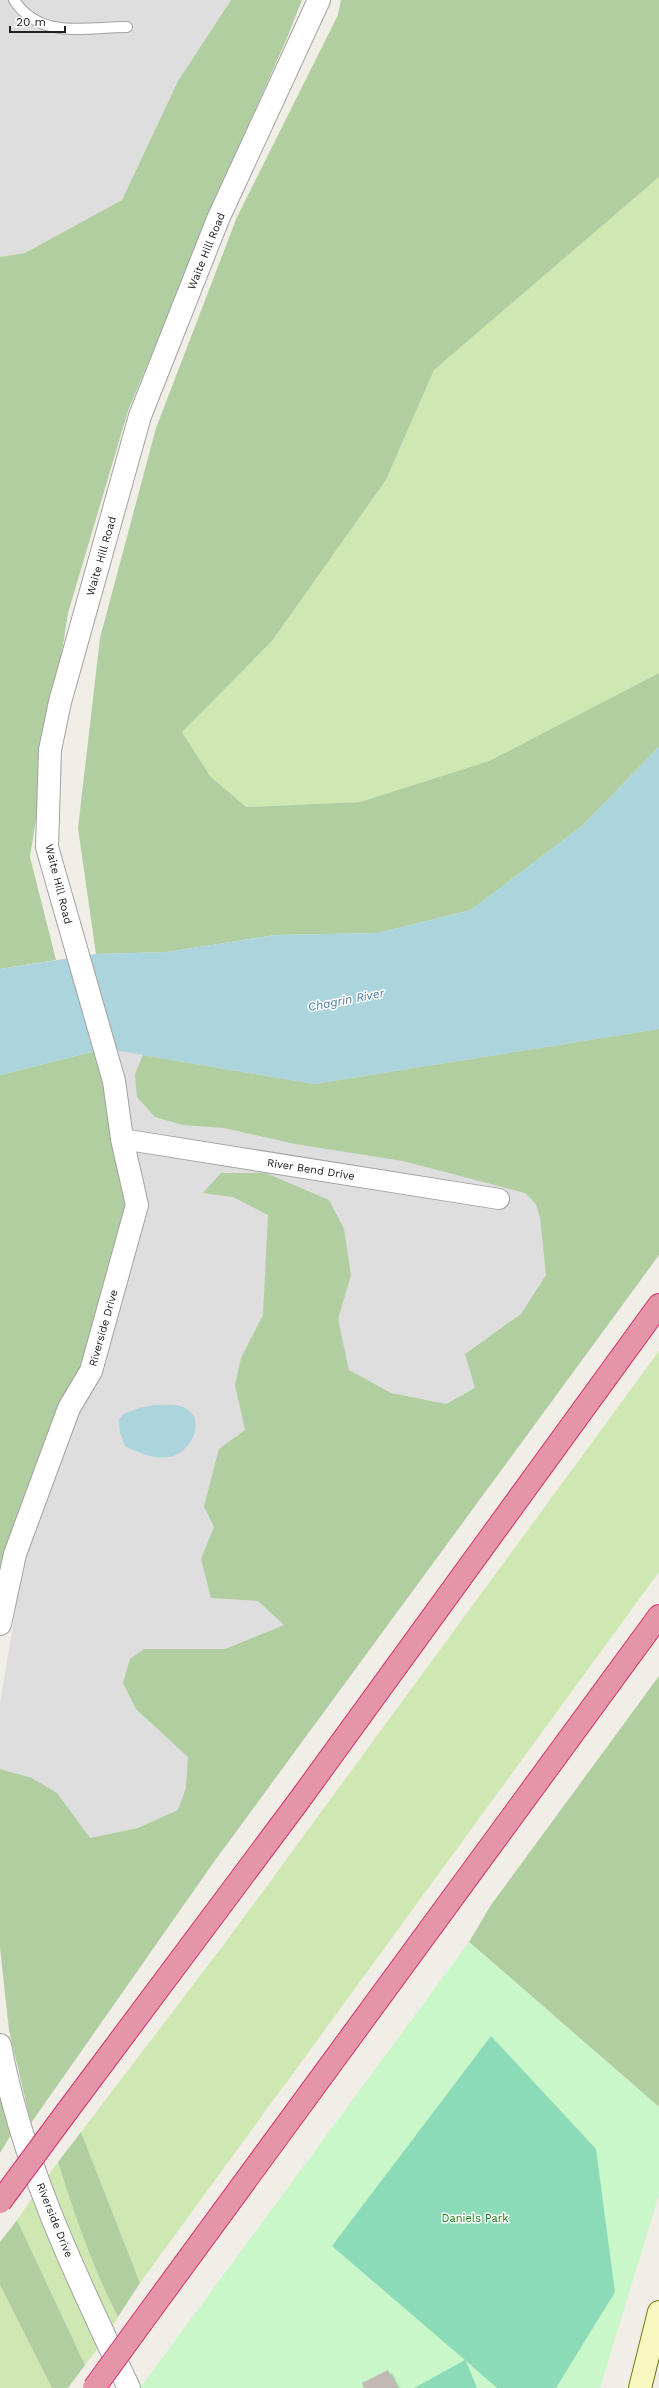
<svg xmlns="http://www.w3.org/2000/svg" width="659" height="2388" font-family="'Work Sans',sans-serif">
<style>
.residential{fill:#dfdede}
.grass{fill:#cfe8b2}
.forest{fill:#b0ce9f}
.park{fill:#c9f7ca}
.pitch{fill:#8bdbb8}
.water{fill:#abd4dc}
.building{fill:#c2b9b5;filter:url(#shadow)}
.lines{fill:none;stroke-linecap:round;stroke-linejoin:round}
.service-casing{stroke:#a2a2a2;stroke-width:12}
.minor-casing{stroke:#a2a2a2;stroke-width:22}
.tertiary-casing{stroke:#a2a2a2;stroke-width:24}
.secondary-casing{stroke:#70760b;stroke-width:24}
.motorway-casing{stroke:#d33172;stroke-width:24}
.service{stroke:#fff;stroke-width:10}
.minor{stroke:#fff;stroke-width:20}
.tertiary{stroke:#fff;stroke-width:22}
.secondary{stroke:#f7f7c0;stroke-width:22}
.motorway{stroke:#e495a8;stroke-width:22}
.motorway-bridge-casing{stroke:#d33172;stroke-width:24;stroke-linecap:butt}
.motorway-bridge{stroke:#e495a8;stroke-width:22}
.labels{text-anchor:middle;stroke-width:3;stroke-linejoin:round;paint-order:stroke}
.street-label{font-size:11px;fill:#212121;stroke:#fff}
.park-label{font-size:11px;fill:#127d15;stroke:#fff}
.water-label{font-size:12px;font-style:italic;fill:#4b789d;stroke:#fff}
</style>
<defs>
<filter id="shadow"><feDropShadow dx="3.5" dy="3.5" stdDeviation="1" flood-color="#0004"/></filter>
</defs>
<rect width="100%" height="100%" fill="#f1eee8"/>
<g class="residential">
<polygon points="0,0 231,0 178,81 122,200 25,253 0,257"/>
<polygon points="659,1029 659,1255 140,1963 31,2123 9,2030 0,1947 0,1703 24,1559 81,1403 114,1050 603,1037"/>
</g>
<g class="grass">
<polygon points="659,177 659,673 489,761 360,802 246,807 210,776 182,732 272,641 386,480 434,370"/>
<polygon points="659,1351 659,1572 140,2283 81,2132 225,1943"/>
<path d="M58,2162C75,2216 92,2267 118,2317L111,2329L82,2268L47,2177Z"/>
<polygon points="36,2192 101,2344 85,2365 17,2220"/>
<polygon points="0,2285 52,2388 0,2388"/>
</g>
<g class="forest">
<polygon points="231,0 302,0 287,38 232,162 128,411 68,613 30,857 56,960 0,969 0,257 25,253 122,200 178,81"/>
<polygon points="341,0 659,0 659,177 434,370 386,480 272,641 182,732 210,776 246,807 360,802 489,761 659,673 659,747 582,826 471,910 378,933 275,935 167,952 96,954 78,828 100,638 156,428 237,217 338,15"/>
<polygon points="659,1029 659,1255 216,1859 31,2123 9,2030 0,1947 0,1769 32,1778 57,1793 90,1838 138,1828 178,1810 186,1788 188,1757 136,1709 123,1683 130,1659 144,1649 225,1649 284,1625 258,1601 211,1598 201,1559 214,1527 204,1506 219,1449 245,1430 235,1385 241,1358 263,1315 268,1215 233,1197 203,1193 221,1173 266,1173 329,1200 344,1229 351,1275 338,1319 349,1370 391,1393 446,1404 475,1388 465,1354 521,1314 546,1275 540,1217 536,1204 525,1193 403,1161 295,1144 224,1128 183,1125 155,1117 137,1097 135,1074 143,1055 314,1084"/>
<polygon points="95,1051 129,1203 81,1366 0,1587 0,1075"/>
<polygon points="659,1676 659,2107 469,1942 491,1905"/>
<polygon points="0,2084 12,2133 0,2153"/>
<path d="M81,2132L140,2283L118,2317C92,2267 75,2216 58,2162Z"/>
<polygon points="17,2220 85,2365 68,2388 52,2388 0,2285 0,2242"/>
</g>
<polygon class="park" points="469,1942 659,2107 659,2195 600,2388 140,2388"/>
<polygon class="pitch" points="491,2036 596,2149 615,2292 556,2388 497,2388 466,2361 477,2388 414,2388 465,2360 332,2246"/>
<g class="water">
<polygon points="659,747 659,1029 314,1084 114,1050 95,1051 0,1075 0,969 96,954 167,952 275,935 378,933 471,910 582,826"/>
<path d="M155,1405C166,1405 179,1403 188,1410C207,1423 188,1455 169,1457C153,1459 139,1453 125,1446L120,1433L119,1419L124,1414L139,1408Z"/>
</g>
<polygon class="building" points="388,2370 397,2388 364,2388 362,2383"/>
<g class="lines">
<g class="service-casing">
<path id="service" d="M14,0C40,40 86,27 127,27"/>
</g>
<g class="minor-casing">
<polyline id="minor" points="122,1139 499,1199"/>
</g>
<g class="tertiary-casing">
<g id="tertiary">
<polyline points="0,1624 15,1554 69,1408 91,1371 137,1205 122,1139 114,1081 47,847 50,750 60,702 140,416 218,219 319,0"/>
<path d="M0,2045C22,2165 77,2278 129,2388"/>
</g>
</g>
<g class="secondary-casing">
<polyline id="secondary" points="640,2388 659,2312"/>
</g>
<g class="motorway-casing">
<g id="motorway">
<polyline points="68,2110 298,1802 659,1305"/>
<polyline points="142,2322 659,1616"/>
</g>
</g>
<use href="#service" class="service"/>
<use href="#minor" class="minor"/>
<use href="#tertiary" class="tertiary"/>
<use href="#secondary" class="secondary"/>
<use href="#motorway" class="motorway"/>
<g class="motorway-bridge-casing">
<g id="motorway-bridge">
<polyline points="0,2202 68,2110"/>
<polyline points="94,2388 142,2322"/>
</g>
</g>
<use href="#motorway-bridge" class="motorway-bridge"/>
</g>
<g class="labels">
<g class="street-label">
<text transform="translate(206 251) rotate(-68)" y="4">Waite Hill Road</text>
<text transform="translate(101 556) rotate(-74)" y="4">Waite Hill Road</text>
<text transform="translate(59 884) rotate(76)" y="4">Waite Hill Road</text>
<text transform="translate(311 1169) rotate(9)" y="4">River Bend Drive</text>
<text transform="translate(103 1328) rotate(-74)" y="4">Riverside Drive</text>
<text transform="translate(55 2220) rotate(68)" y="4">Riverside Drive</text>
</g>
<g class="park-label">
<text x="475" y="2222">Daniels Park</text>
</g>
<g class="water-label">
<text transform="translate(346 1000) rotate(-11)" y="4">Chagrin River</text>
</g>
</g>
<path d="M10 26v6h55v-6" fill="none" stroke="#212121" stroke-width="2"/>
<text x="16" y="26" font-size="12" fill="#212121" stroke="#ffffff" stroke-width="3" paint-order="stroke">20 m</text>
</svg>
